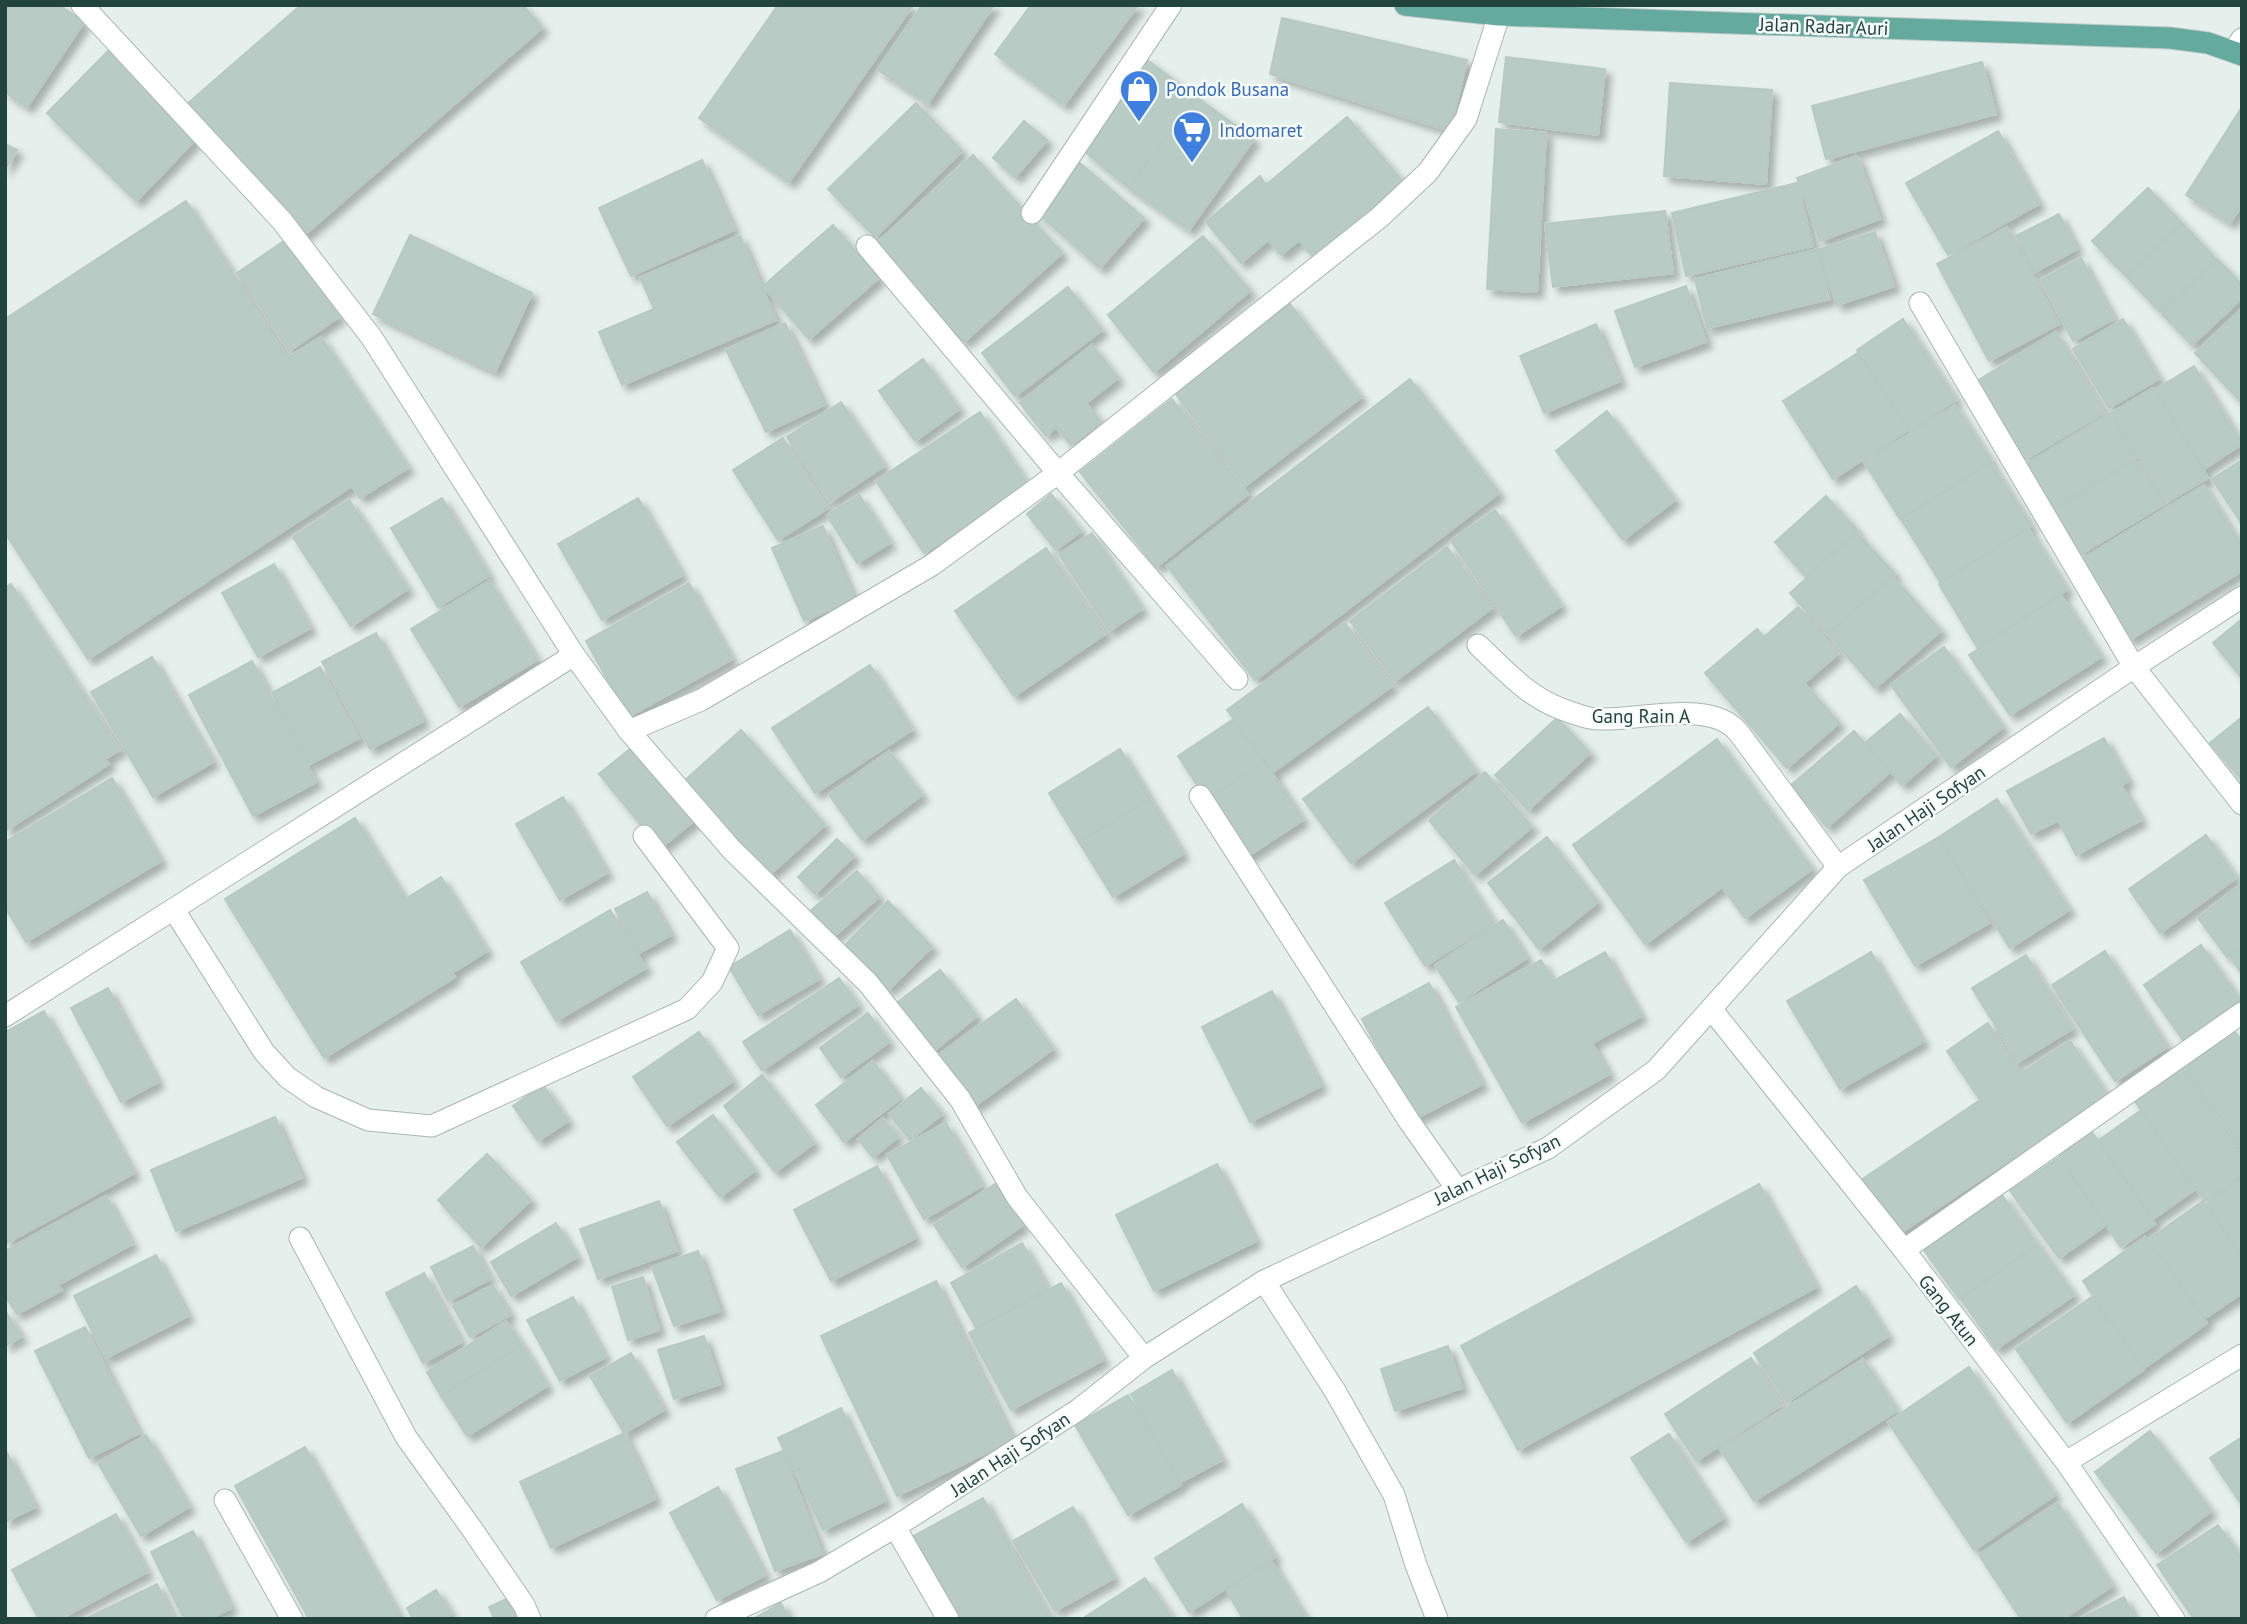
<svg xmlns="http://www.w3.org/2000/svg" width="2247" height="1624" font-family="'PT Sans',sans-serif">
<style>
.building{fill:#b9cbc5;stroke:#b6cac3;stroke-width:2;filter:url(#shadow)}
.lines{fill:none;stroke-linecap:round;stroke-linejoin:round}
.minor-casing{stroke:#a6b8b3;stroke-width:23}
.major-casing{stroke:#c1cbc9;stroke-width:23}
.minor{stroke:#fff;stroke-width:21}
.major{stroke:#64aa9e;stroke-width:21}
.labels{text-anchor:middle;stroke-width:5;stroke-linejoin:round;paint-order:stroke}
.street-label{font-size:19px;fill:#21443d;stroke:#f6fbf9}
.shop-label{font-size:19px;fill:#366cbe;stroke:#f6fbf9;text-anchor:start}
</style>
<defs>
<filter id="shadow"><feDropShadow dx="6" dy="6" stdDeviation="3.5" flood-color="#0004"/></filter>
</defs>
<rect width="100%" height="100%" fill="#e5efeb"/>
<g class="building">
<polygon points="5,5 59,5 84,22 27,107 5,92"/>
<polygon points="301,5 523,5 542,28 303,236 187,104"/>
<polygon points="778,5 913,5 789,182 699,118"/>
<polygon points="922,5 994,5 928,103 878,70"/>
<polygon points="1031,5 1138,5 1064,105 995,54"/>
<polygon points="1282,18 1467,60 1450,131 1270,74"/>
<polygon points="109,50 198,137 136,201 47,113"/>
<polygon points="1506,57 1605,69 1598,135 1499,122"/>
<polygon points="1146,59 1195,96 1129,188 1084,151"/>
<polygon points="1982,62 1996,114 1826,159 1812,106"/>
<polygon points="1670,83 1772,90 1766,184 1664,176"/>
<polygon points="1195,96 1254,139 1189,230 1129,188"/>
<polygon points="916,103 962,151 875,237 828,189"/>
<polygon points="2242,107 2242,205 2230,223 2186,195"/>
<polygon points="1347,117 1405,184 1315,259 1299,240 1281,255 1268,240 1241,263 1206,222 1260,176 1266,185"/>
<polygon points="1024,121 1047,140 1015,177 993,158"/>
<polygon points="1496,129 1546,133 1537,292 1487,289"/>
<polygon points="1998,131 2039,204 1948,255 1906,183"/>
<polygon points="5,144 17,150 5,169"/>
<polygon points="973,155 1062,253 964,342 874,246"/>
<polygon points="1857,156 1880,219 1820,241 1797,178"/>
<polygon points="702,160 734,230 631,276 599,208"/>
<polygon points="1080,163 1144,218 1100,268 1036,212"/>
<polygon points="1797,183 1813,246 1686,276 1672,213"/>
<polygon points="2148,188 2182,223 2126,276 2092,241"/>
<polygon points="186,201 287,358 321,337 408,468 360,498 352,486 88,659 5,533 5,319"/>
<polygon points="1665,211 1673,273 1553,287 1545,224"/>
<polygon points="2059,214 2077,249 2035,272 2016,236"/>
<polygon points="2183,224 2216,259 2160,312 2127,277"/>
<polygon points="833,225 879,278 809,339 763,286"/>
<polygon points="2007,227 2059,324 1989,361 1937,264"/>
<polygon points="1875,232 1894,286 1837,305 1818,250"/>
<polygon points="410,235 532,293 495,372 373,314"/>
<polygon points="740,236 776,320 622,385 599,332 654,309 640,277"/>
<polygon points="1203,236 1250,291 1154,372 1108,315"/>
<polygon points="287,239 339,317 289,351 237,273"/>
<polygon points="1818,249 1830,299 1707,328 1695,279"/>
<polygon points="2081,258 2114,319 2073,341 2041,280"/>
<polygon points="2218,260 2242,285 2242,298 2192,345 2162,314"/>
<polygon points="1686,286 1706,342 1635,367 1615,311"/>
<polygon points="1068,287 1102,330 1015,396 982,353"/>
<polygon points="1290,304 1361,397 1245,486 1175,393"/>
<polygon points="2242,309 2242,403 2195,353"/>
<polygon points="1903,319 1956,400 1910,430 1857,350"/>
<polygon points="2123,319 2159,379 2109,408 2073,349"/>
<polygon points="785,323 824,405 766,432 726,350"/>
<polygon points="1596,324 1620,381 1544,413 1520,356"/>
<polygon points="2056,332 2104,413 2025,460 1977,381"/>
<polygon points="1092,345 1118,378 1086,403 1101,422 1071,445 1056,427 1046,436 1020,403"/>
<polygon points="1858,353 1908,430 1833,479 1783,401"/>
<polygon points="923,359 959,409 915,441 879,391"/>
<polygon points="2194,366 2242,444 2204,469 2156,389"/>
<polygon points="1410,379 1499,493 1255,680 1167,566"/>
<polygon points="2153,388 2208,478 2166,503 2111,413"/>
<polygon points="1172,399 1248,494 1156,567 1080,472"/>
<polygon points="841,402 884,466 830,502 787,437"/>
<polygon points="1955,405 1991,461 1900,519 1864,462"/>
<polygon points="1607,411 1675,500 1623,540 1556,451"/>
<polygon points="980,412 1028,485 924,553 876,481"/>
<polygon points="2109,414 2135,458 2052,509 2026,464"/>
<polygon points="783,438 828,508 778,540 733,470"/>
<polygon points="2242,460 2242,524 2212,479"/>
<polygon points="2136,461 2163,505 2080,555 2053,511"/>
<polygon points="1991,463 2031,526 1940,582 1901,519"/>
<polygon points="2204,485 2242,547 2242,571 2129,640 2080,560"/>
<polygon points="1051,494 1081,531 1056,550 1027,514"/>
<polygon points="859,495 890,543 857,563 827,515"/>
<polygon points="1826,496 1857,530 1806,577 1775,542"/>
<polygon points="442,498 489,576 438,607 391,528"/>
<polygon points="638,498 682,575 602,620 558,544"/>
<polygon points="349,500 408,589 351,626 293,537"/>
<polygon points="1495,510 1561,606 1516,636 1451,541"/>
<polygon points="823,526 854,599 804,621 772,548"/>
<polygon points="2028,528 2067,590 1977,647 1939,584"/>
<polygon points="1092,533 1142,609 1109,631 1059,554"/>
<polygon points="1857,533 1895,574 1827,634 1790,593"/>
<polygon points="1447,547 1492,608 1395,681 1350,621"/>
<polygon points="1046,548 1105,634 1014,696 955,611"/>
<polygon points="274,564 310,628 258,657 222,593"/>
<polygon points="1893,577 1941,631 1875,688 1828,634"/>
<polygon points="489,581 537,660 459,707 411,629"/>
<polygon points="689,583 732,659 628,717 586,641"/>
<polygon points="11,584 120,750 105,759 109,764 5,831 5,588"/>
<polygon points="2061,595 2101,657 2010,715 1969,655"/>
<polygon points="1798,607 1838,654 1804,683 1839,723 1787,768 1705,673 1757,629 1764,637"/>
<polygon points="2242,619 2242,678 2213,643"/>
<polygon points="1345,623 1392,686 1273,772 1227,710"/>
<polygon points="376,633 423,721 370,749 322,662"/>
<polygon points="1944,647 2003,727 1951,767 1891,685"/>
<polygon points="152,657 213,762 153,797 91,692"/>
<polygon points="252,661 316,782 253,816 189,695"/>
<polygon points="870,665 912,730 815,793 772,728"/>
<polygon points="320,667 359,738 310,764 272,693"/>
<polygon points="1428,707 1476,771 1351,863 1303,799"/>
<polygon points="1900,714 1936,756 1902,785 1866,742"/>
<polygon points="2242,717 2242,781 2210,743"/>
<polygon points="1557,718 1590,753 1528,810 1495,775"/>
<polygon points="1232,720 1265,762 1207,800 1178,756"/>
<polygon points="741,730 825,825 769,875 684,781"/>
<polygon points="1854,731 1890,772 1827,827 1791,785"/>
<polygon points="2104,738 2128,781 2121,785 2141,820 2076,855 2058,820 2031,834 2007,791"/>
<polygon points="1717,739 1812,869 1745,918 1722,887 1645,944 1573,845"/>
<polygon points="635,745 695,820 660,848 599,774"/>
<polygon points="1120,749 1150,799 1079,842 1049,793"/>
<polygon points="889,751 922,795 862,840 829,795"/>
<polygon points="1265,762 1303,820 1245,858 1207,800"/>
<polygon points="1485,772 1532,827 1475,875 1429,820"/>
<polygon points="112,778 161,861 26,942 5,907 5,842"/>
<polygon points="563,797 607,873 560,900 516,824"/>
<polygon points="1150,799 1183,854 1113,897 1079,842"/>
<polygon points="1997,799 2069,910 2010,948 1939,837"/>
<polygon points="355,818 405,899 441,877 487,951 452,973 455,977 324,1058 225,899"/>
<polygon points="2206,835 2236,878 2160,933 2129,889"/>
<polygon points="1547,837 1598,902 1539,949 1488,883"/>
<polygon points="1939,837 1989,923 1915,966 1864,880"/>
<polygon points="837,839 854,856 815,894 798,877"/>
<polygon points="1454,860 1494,923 1425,966 1385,903"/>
<polygon points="857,871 879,897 833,937 810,911"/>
<polygon points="2242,884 2242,946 2227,957 2198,918"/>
<polygon points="647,892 671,935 639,953 615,909"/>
<polygon points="888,901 932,947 888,990 844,946"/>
<polygon points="610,910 646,968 556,1021 521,962"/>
<polygon points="1503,920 1527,958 1459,1002 1435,965"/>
<polygon points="790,930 819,979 758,1015 729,967"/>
<polygon points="2201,945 2240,1000 2183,1040 2144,985"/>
<polygon points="2242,948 2242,974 2230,956"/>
<polygon points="2105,951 2167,1047 2115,1081 2052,985"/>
<polygon points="1605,952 1641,1016 1592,1043 1609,1074 1522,1123 1456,1007 1541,960 1553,981"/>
<polygon points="1871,952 1923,1042 1840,1089 1787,1001"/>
<polygon points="2026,955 2072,1029 2018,1062 1972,988"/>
<polygon points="940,970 977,1016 931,1053 894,1005"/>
<polygon points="839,978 858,1005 762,1070 743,1042"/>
<polygon points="1429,983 1482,1084 1415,1119 1362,1019"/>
<polygon points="108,988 158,1082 121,1102 71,1008"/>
<polygon points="1272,991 1321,1086 1250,1122 1202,1027"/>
<polygon points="1016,999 1053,1049 973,1107 936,1057"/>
<polygon points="44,1011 134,1173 5,1244 5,1032"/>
<polygon points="868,1013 889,1042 841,1077 820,1048"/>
<polygon points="1988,1023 2021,1073 2070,1041 2107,1095 1897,1235 1861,1180 1980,1100 1947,1051"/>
<polygon points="2234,1031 2242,1041 2242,1148 2185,1068"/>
<polygon points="699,1032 733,1081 667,1126 633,1077"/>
<polygon points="873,1061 901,1098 844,1142 816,1105"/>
<polygon points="2179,1063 2242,1154 2242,1175 2205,1201 2132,1097"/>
<polygon points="762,1075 814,1143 775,1172 724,1106"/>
<polygon points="543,1085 568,1121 538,1141 513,1106"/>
<polygon points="921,1088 942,1114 910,1140 889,1114"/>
<polygon points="2140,1111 2194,1190 2153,1219 2099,1140"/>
<polygon points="713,1115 755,1170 720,1197 677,1142"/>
<polygon points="275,1117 302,1178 176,1231 151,1170"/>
<polygon points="883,1118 898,1137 873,1157 858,1139"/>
<polygon points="946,1123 982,1186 924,1219 887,1155"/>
<polygon points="2092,1132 2155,1224 2121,1247 2058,1154"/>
<polygon points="487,1154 531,1200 481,1247 438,1200"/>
<polygon points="2058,1158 2106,1225 2059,1258 2010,1191"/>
<polygon points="1217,1164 1256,1241 1154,1291 1116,1215"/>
<polygon points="877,1166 915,1238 831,1281 794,1210"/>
<polygon points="2242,1179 2242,1256 2206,1204"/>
<polygon points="995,1184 1023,1225 962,1267 934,1225"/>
<polygon points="1759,1184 1816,1287 1518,1450 1461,1346"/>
<polygon points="2002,1195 2037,1244 1959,1299 1924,1250"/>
<polygon points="106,1196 132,1244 58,1285 62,1290 17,1314 5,1296 5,1251"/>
<polygon points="659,1201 677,1251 598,1279 580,1229"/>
<polygon points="2203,1201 2242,1257 2242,1293 2205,1318 2149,1239"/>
<polygon points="556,1223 577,1257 511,1296 491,1262"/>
<polygon points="2145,1237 2207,1323 2144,1368 2083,1281"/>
<polygon points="1022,1243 1048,1289 976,1328 951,1283"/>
<polygon points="2038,1245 2074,1295 1996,1349 1961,1299"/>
<polygon points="473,1246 490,1279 448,1301 431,1267"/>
<polygon points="698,1251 720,1311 674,1326 652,1267"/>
<polygon points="156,1255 188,1316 106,1358 74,1296"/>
<polygon points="424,1273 461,1342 423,1363 386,1293"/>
<polygon points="643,1277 659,1330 628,1340 612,1287"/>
<polygon points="936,1281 1013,1440 897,1496 821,1336"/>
<polygon points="1061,1283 1103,1360 1011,1410 969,1333"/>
<polygon points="493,1285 510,1315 470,1337 453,1306"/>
<polygon points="1856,1286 1888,1336 1787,1402 1754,1353"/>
<polygon points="573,1297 605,1357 560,1381 527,1320"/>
<polygon points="2092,1297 2143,1370 2067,1423 2016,1349"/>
<polygon points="5,1310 21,1337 5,1346"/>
<polygon points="506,1321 522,1345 441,1396 427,1372"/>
<polygon points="85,1327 139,1433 89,1458 35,1351"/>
<polygon points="704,1336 720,1384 674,1399 658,1350"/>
<polygon points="522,1345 547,1386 467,1436 441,1396"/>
<polygon points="1448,1346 1462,1388 1395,1411 1381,1369"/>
<polygon points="631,1353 664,1410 624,1433 590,1376"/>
<polygon points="1751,1358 1782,1405 1696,1461 1665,1414"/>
<polygon points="1863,1359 1897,1411 1754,1501 1720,1449"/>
<polygon points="1969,1367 2055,1495 1974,1550 1888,1422"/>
<polygon points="1172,1370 1222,1460 1181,1482 1131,1394"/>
<polygon points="1128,1395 1181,1485 1128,1515 1075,1425"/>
<polygon points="841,1408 885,1501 823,1530 778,1438"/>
<polygon points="2150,1431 2211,1511 2156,1553 2095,1472"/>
<polygon points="624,1433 655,1499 551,1548 520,1482"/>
<polygon points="1669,1434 1723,1518 1686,1542 1631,1458"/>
<polygon points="146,1435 189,1507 141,1536 98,1463"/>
<polygon points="2242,1437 2242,1505 2210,1458"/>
<polygon points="305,1447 399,1615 394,1619 309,1619 235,1486"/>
<polygon points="5,1449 35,1507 5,1522"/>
<polygon points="783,1451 822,1554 775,1571 736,1469"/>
<polygon points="718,1487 765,1575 717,1600 670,1513"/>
<polygon points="983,1498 1050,1619 957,1619 912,1537"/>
<polygon points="2058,1503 2112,1586 2063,1619 2021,1619 1979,1555"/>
<polygon points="1242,1504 1275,1557 1189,1612 1155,1558"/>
<polygon points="1073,1507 1114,1578 1055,1611 1013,1541"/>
<polygon points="116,1514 147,1572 60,1619 39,1619 12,1570"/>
<polygon points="2218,1525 2242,1559 2242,1613 2233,1619 2194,1619 2157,1565"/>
<polygon points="193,1531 231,1608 209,1619 184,1619 151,1552"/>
<polygon points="1272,1562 1306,1619 1243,1619 1226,1590"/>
<polygon points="1145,1578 1173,1619 1082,1619"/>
<polygon points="157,1584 174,1619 85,1619"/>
<polygon points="436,1590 451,1614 443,1619 413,1619 407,1608"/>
<polygon points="513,1596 525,1619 494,1619 489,1607"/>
<polygon points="2124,1597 2135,1619 2080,1619"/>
<polygon points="781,1603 789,1619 753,1619"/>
</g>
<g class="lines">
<g class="minor-casing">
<g id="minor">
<polyline points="82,5 282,221 372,338 574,655 629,731 732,850 868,983 960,1099 1017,1197 1144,1358"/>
<polyline points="2233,51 2242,39"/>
<polyline points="1032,213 1171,5"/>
<polyline points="867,246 1058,473 1237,679"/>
<polyline points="1920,303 2134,667 2242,804"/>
<path d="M1478,645C1509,674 1531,701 1573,713C1581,716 1591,719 1599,719C1638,721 1712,698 1739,733L1838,867"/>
<polyline points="629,731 701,700 932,565 1058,473 1380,217 1428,172 1466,119 1499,15"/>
<polyline points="1200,796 1409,1121 1457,1189"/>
<polyline points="174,910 264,1052 287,1077 316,1097 368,1120 432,1126 687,1009 712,982 728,948 644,836"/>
<polyline points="1712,1010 1904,1250 2066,1462 2174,1619"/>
<polyline points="5,1016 574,655"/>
<polyline points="300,1238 406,1437 472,1529 524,1605 530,1619"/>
<polyline points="1904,1250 2242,1013"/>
<polyline points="1264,1281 1335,1391 1394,1495 1416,1565 1437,1619"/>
<polyline points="2066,1462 2242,1355"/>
<polyline points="225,1500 292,1619"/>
<polyline points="895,1527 948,1619"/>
<polyline points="716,1619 819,1572 895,1527 1078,1410 1144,1358 1264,1281 1548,1148 1656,1070 1838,867 2134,667 2242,597"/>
</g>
</g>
<g class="major-casing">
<polyline id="major" points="1405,5 1499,15 2170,38 2208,43 2242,55"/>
</g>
<use href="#minor" class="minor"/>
<use href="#major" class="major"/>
</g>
<defs>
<g id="shop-pin" transform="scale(2.0125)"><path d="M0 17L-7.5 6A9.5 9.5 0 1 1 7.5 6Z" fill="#3f7fe0" stroke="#f6fbf9"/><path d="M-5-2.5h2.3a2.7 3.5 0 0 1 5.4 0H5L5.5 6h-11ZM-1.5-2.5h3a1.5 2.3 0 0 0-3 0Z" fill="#fff"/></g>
<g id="supermarket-pin" transform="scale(2.0125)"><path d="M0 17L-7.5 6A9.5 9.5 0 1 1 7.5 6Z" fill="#3f7fe0" stroke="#f6fbf9"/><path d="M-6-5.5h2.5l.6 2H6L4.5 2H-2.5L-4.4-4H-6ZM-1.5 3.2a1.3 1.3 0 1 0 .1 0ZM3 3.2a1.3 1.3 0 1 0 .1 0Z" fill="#fff"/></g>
</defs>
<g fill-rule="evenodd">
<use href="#shop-pin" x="1139" y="89"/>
<use href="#supermarket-pin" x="1192" y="130"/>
</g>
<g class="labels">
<g class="street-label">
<text transform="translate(1824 26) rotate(2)" y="7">Jalan Radar Auri</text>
<text x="1641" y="723">Gang Rain A</text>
<text transform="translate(1926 808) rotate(-34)" y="7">Jalan Haji Sofyan</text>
<text transform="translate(1497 1169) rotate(-26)" y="7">Jalan Haji Sofyan</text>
<text transform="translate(1949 1310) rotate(52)" y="7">Gang Atun</text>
<text transform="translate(1010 1454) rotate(-33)" y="7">Jalan Haji Sofyan</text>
</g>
<g class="shop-label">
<text x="1166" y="96">Pondok Busana</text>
<text x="1219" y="137">Indomaret</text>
</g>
</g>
<rect width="2247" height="1624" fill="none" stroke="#21443d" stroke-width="14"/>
</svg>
